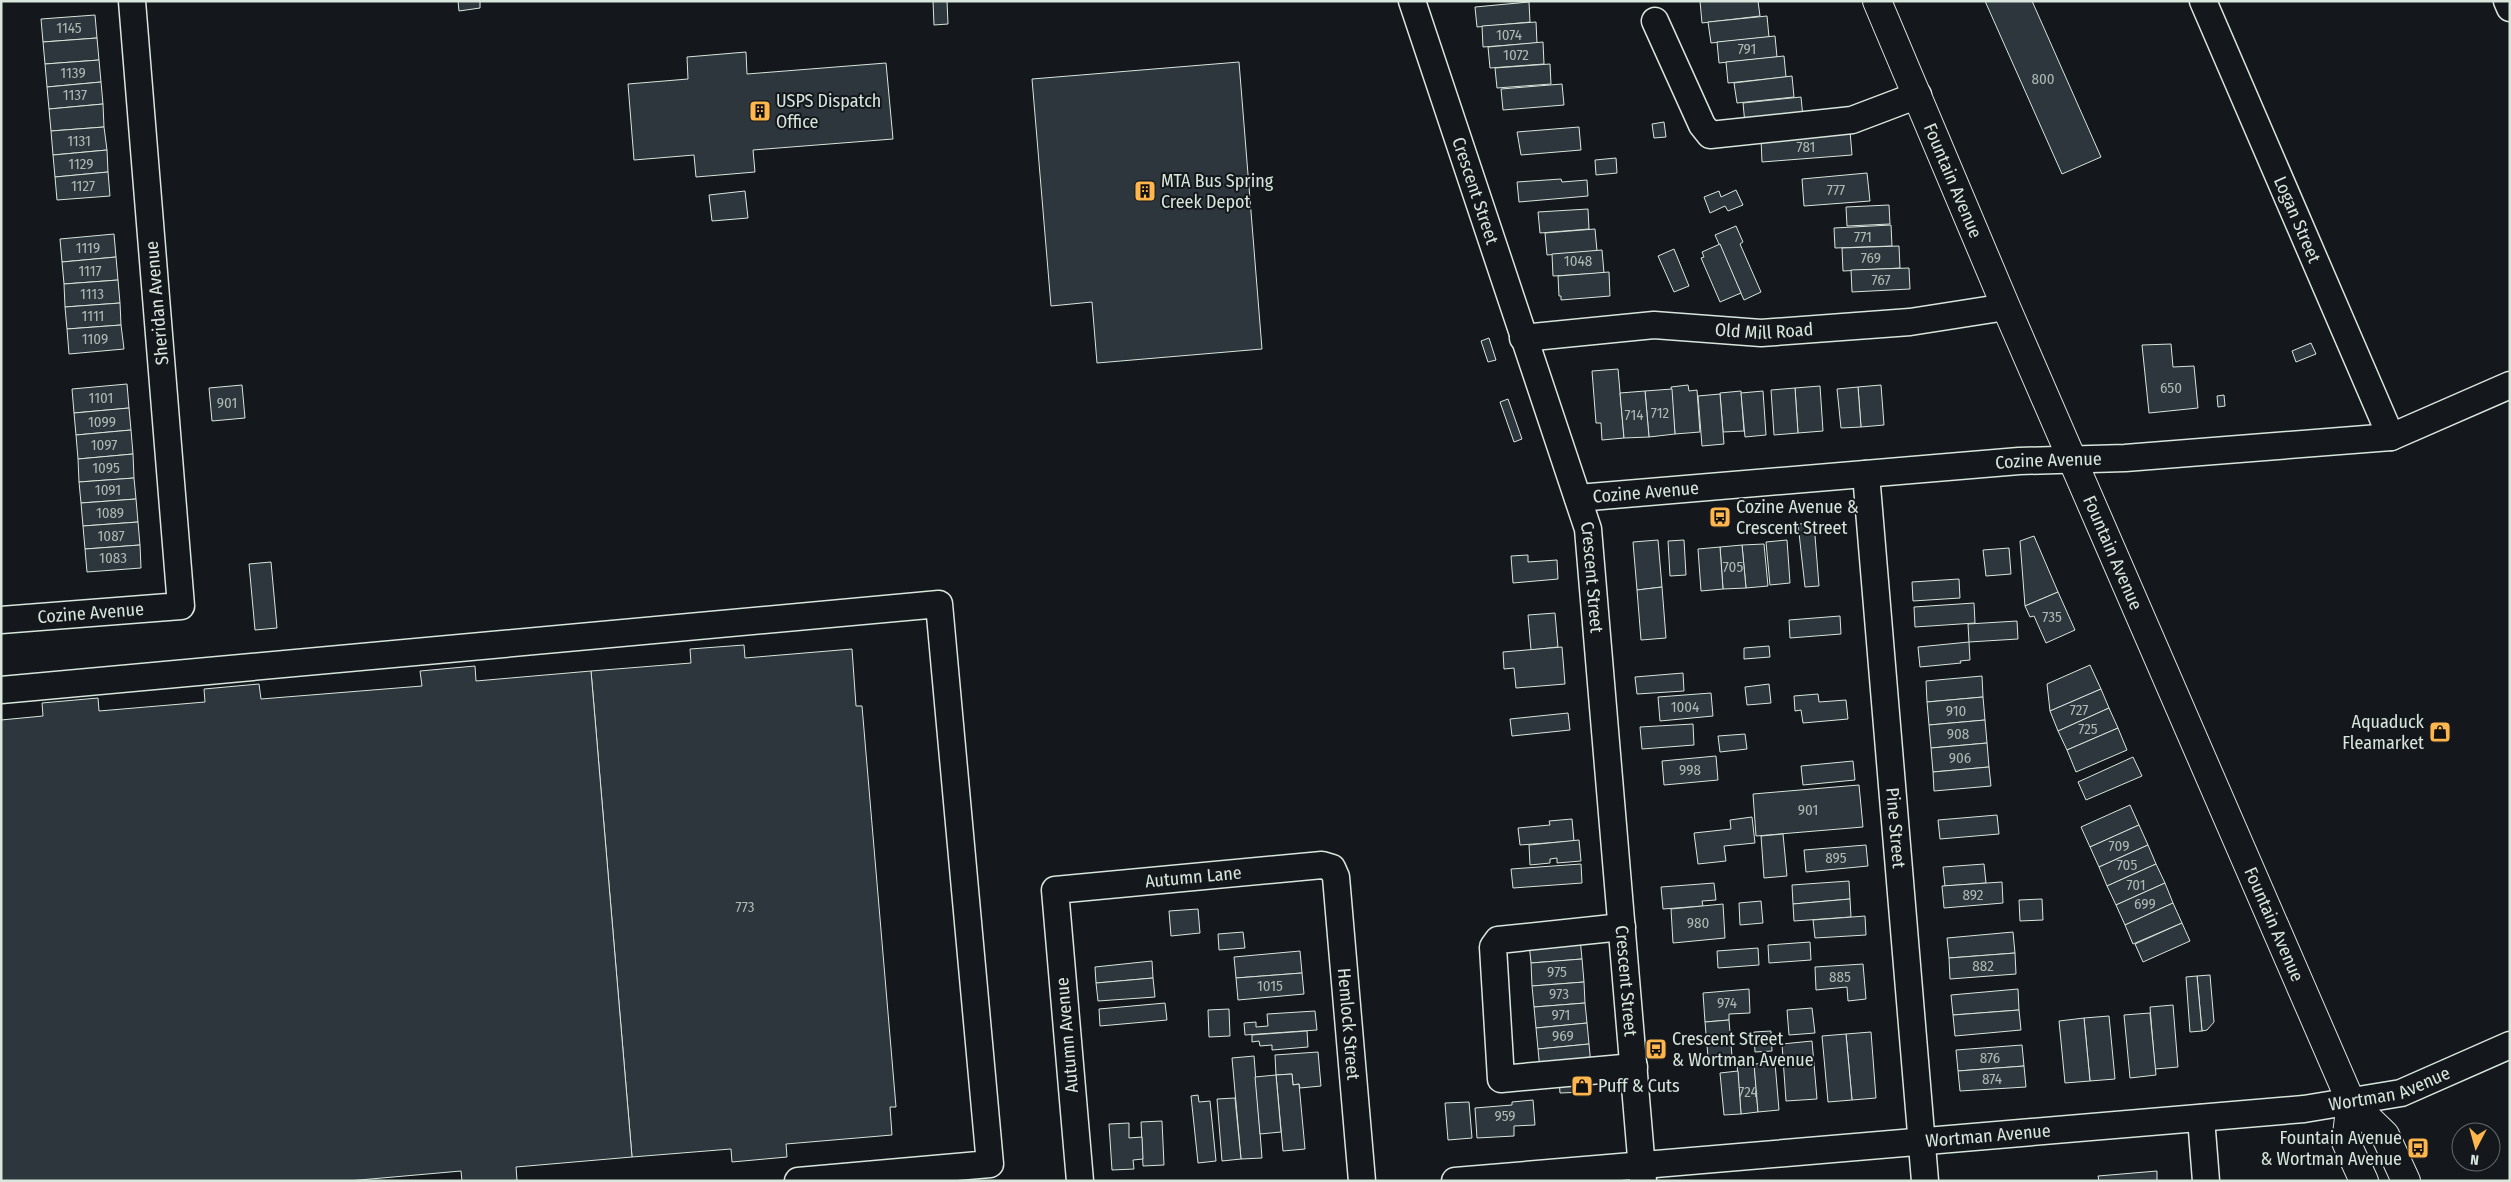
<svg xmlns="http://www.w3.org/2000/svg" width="2511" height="1182" font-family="'Fira Sans Condensed',sans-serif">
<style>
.building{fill:#2c363c;stroke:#d8e6dc}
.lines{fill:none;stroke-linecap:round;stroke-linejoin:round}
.minor-casing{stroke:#d8e6dc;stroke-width:29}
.major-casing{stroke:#d8e6dc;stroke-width:30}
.minor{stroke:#14181c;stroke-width:26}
.major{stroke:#14181c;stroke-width:28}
.labels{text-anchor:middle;stroke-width:4;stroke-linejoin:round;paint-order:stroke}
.number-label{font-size:15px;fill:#adbab4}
.poi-label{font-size:18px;fill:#d8e6dc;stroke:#14181c;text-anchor:start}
.street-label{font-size:18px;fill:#d8e6dc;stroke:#14181c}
</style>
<rect width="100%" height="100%" fill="#14181c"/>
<g class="building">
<polygon points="458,1 480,1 480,8 459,11"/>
<polygon points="933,1 947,1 948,24 934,25"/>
<polygon points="1700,1 1758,1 1760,16 1702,23"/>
<polygon points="1985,1 2032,1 2101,157 2062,174"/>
<polygon points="1529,2 1530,22 1477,27 1475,7"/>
<polygon points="95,15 97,38 43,42 41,19"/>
<polygon points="1767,16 1769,37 1711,43 1708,22"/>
<polygon points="1536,22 1537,43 1483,47 1482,26"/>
<polygon points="1775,36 1777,57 1719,63 1717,42"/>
<polygon points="97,38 99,60 45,64 43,42"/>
<polygon points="1543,42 1544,64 1490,68 1488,47"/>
<polygon points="746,52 747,74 886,63 893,139 753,150 755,172 696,177 694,155 634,160 628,84 688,79 687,57"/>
<polygon points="1784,56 1786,77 1728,83 1726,62"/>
<polygon points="99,60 101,82 47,87 45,64"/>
<polygon points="1239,62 1262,349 1097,363 1092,302 1051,306 1032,79"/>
<polygon points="1550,64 1551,84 1497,88 1495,68"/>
<polygon points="1792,76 1794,97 1737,103 1734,83"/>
<polygon points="101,82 103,104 49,109 47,87"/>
<polygon points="1562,84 1564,105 1503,110 1501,89"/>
<polygon points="1801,97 1803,117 1745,124 1743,103"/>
<polygon points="103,104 104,127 51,131 49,109"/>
<polygon points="1664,122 1666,137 1654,138 1652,124"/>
<polygon points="104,127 107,150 53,155 51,131"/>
<polygon points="1579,127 1581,150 1521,155 1517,132"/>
<polygon points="1850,131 1852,155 1762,162 1761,139"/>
<polygon points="107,150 108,172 55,177 53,155"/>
<polygon points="1616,158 1617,173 1596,175 1595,160"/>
<polygon points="108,172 110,196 57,200 55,177"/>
<polygon points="1867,173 1870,201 1804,206 1802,179"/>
<polygon points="1561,179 1562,182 1587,180 1588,196 1519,202 1517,182"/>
<polygon points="1736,190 1743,205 1728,211 1725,206 1710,213 1704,197 1719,191 1721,197"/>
<polygon points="745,191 748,218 712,221 709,195"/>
<polygon points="1889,205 1890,224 1847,226 1846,207"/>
<polygon points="1588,209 1589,229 1540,233 1538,212"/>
<polygon points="1891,225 1892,246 1835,248 1834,228"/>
<polygon points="1736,226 1743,242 1740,244 1761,292 1744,300 1715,235"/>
<polygon points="1595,229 1597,251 1547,255 1545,233"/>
<polygon points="114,234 116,257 62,262 60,239"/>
<polygon points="1720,244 1741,293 1720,302 1701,258 1704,257 1702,252"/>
<polygon points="1899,246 1900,268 1843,271 1842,248"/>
<polygon points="1674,249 1689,286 1674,292 1658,256"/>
<polygon points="1602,250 1604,273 1553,276 1552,254"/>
<polygon points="116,257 118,280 64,284 62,262"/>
<polygon points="1909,268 1910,289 1852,292 1851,270"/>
<polygon points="1609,272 1610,296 1561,300 1561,296 1559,296 1558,276"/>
<polygon points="118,280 120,303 65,307 64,284"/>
<polygon points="120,303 121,325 67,329 65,307"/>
<polygon points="121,325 124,349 69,354 67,329"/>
<polygon points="1489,338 1496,360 1488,362 1481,341"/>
<polygon points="2311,343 2316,354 2296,362 2292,351"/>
<polygon points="2171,344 2173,367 2194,366 2198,408 2149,413 2142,345"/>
<polygon points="1618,369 1624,438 1602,440 1601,423 1596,423 1592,371"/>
<polygon points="127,384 129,408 74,413 72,389"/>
<polygon points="242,385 245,418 212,421 209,388"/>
<polygon points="1688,385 1689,391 1697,390 1700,432 1675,434 1671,387"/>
<polygon points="1881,385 1884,425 1861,427 1858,387"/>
<polygon points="1820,386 1823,431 1798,433 1795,388"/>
<polygon points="1858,387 1861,427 1841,428 1837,389"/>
<polygon points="1795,388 1798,433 1774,435 1771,390"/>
<polygon points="1672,389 1675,434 1649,437 1645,391"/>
<polygon points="1645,391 1649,437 1624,438 1620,393"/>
<polygon points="1741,391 1744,431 1723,432 1720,393"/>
<polygon points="1763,391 1766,435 1745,437 1741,393"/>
<polygon points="1720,394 1724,444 1702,446 1698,396"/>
<polygon points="2224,395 2225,406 2218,407 2217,396"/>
<polygon points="1508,399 1522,439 1514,442 1500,402"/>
<polygon points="129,408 131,430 76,435 74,413"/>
<polygon points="131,430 133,454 78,459 76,435"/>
<polygon points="133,454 134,478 79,482 78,459"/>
<polygon points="134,478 136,499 81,503 79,482"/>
<polygon points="136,499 138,522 83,526 81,503"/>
<polygon points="138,522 140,545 85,549 83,526"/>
<polygon points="1814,523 1819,586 1805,587 1798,524"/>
<polygon points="2034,536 2058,592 2025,606 2020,541"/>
<polygon points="1658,540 1662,587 1637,590 1633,542"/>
<polygon points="1684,540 1686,575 1670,576 1668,541"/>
<polygon points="1787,540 1790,583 1770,585 1766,542"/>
<polygon points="1764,544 1768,586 1746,588 1742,545"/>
<polygon points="140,545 141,568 87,572 85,549"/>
<polygon points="1742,545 1746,588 1723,589 1720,547"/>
<polygon points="1720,547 1723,589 1701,591 1698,549"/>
<polygon points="2009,548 2011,574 1986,576 1983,550"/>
<polygon points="1528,555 1528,562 1557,560 1558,579 1513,583 1511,556"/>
<polygon points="271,562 277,628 255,630 249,564"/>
<polygon points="1959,579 1960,598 1913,601 1912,582"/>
<polygon points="1662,587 1666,638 1641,640 1637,590"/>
<polygon points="2058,592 2075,630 2046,643 2034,616 2030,617 2025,606"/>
<polygon points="1974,603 1975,623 1915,627 1914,607"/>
<polygon points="1555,613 1558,647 1531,650 1528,615"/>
<polygon points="1840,616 1841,634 1790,638 1789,620"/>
<polygon points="2017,621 2018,639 1969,642 1968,624"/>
<polygon points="1969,642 1970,660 1960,661 1961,663 1920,667 1918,647"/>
<polygon points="744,645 745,658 852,649 856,706 862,706 896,1107 890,1107 892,1135 786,1144 787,1157 732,1162 731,1149 632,1157 591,671 691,663 690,649"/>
<polygon points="1769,646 1770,657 1744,659 1744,648"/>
<polygon points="1562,647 1565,684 1516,688 1514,668 1504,669 1503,652"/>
<polygon points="2090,665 2101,689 2050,711 2047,684"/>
<polygon points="475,666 476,681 591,671 632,1157 516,1167 517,1180 513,1181 462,1181 461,1171 348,1181 1,1181 1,720 43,716 42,703 98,698 99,711 205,702 204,689 259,684 261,699 422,686 420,671"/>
<polygon points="1683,673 1684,691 1637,694 1635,677"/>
<polygon points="1982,676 1983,697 1927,702 1926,681"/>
<polygon points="1769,684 1771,703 1747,705 1745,687"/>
<polygon points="2101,689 2109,708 2058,731 2050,711"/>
<polygon points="1711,693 1713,716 1660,721 1658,697"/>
<polygon points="1818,694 1819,702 1846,700 1848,719 1803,723 1801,710 1795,711 1794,696"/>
<polygon points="1983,697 1985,720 1929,725 1927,702"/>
<polygon points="2109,708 2118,728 2067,750 2058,731"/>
<polygon points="1568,713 1570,730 1512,736 1510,719"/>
<polygon points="1985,720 1987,743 1931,748 1929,725"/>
<polygon points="1693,724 1694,745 1642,749 1640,727"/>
<polygon points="2118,728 2127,750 2076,772 2067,750"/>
<polygon points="1745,734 1747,749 1720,752 1718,736"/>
<polygon points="1987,743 1989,767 1933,772 1931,748"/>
<polygon points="1716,756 1718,780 1664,785 1662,761"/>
<polygon points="2133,757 2142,776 2086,800 2078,782"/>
<polygon points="1853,761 1855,780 1803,785 1801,766"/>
<polygon points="1989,767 1991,786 1934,791 1933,772"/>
<polygon points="1859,785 1863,827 1756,836 1753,794"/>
<polygon points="2130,805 2139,825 2090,847 2081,827"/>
<polygon points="1997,815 1999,834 1940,839 1938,820"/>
<polygon points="1752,817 1755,843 1724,846 1726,861 1698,864 1694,833 1731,829 1730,820"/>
<polygon points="1572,819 1574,841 1520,845 1518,828 1550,825 1549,821"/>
<polygon points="2139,825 2148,845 2099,867 2090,847"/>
<polygon points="1783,834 1787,876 1764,878 1761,836"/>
<polygon points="1579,840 1581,861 1557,863 1557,858 1550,859 1550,863 1530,865 1529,845"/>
<polygon points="1866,845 1868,866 1806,872 1804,850"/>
<polygon points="2148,845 2156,864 2107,886 2099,867"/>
<polygon points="1581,864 1582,883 1513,888 1511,869"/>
<polygon points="1984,864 1986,883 1945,886 1943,867"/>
<polygon points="2156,864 2165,883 2116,905 2107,886"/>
<polygon points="1849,881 1850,899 1793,904 1792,885"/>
<polygon points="2002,882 2003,903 1944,908 1942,886"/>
<polygon points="1714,883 1716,900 1702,901 1703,906 1663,909 1661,887"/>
<polygon points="2165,883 2173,903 2125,925 2116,905"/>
<polygon points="1850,899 1851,917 1794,921 1793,904"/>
<polygon points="2042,899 2043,920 2020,921 2019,900"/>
<polygon points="1761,901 1763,923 1740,925 1739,903"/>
<polygon points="2173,903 2182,923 2133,944 2125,925"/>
<polygon points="1723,904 1725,938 1673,943 1671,909"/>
<polygon points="1198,909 1200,933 1171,936 1169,911"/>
<polygon points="1865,916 1866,935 1815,938 1813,920"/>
<polygon points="2182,923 2190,941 2143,962 2135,944"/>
<polygon points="1243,932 1245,948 1219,950 1218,934"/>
<polygon points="2013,932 2015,953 1949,958 1947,938"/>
<polygon points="1580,938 1582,959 1531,963 1529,943"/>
<polygon points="1810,942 1811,960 1769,963 1768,945"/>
<polygon points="1758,948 1759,965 1718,968 1717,951"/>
<polygon points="1300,951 1302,973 1236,978 1234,957"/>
<polygon points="2015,953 2016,974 1950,979 1949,958"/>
<polygon points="1582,959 1584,982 1532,986 1531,963"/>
<polygon points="1152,961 1153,978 1096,983 1095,967"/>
<polygon points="1863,964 1866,999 1848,1001 1847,987 1816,990 1815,967"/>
<polygon points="1302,973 1304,994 1238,1000 1236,978"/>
<polygon points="2210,975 2214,1022 2207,1030 2202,1031 2197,976"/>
<polygon points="2197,976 2202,1031 2190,1032 2186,977"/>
<polygon points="1153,978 1155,997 1098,1001 1096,983"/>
<polygon points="1584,982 1585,1003 1534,1007 1532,986"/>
<polygon points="1749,989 1750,1013 1729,1014 1729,1020 1705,1022 1703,993"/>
<polygon points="2018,989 2019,1010 1953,1015 1951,995"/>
<polygon points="1165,1003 1167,1020 1100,1026 1099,1009"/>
<polygon points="1585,1003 1587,1023 1536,1028 1534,1007"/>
<polygon points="2173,1005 2178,1067 2155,1069 2150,1007"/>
<polygon points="1812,1008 1815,1033 1789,1035 1787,1010"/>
<polygon points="1229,1009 1230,1036 1209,1037 1208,1010"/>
<polygon points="2019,1010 2021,1030 1955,1036 1953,1015"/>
<polygon points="1315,1011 1317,1030 1245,1035 1244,1023 1256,1022 1256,1027 1268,1026 1267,1014"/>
<polygon points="2150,1013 2156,1075 2130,1078 2124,1015"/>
<polygon points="2109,1016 2115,1079 2090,1081 2084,1018"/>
<polygon points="2084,1018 2090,1081 2065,1083 2059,1021"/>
<polygon points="1729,1020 1732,1056 1708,1057 1705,1022"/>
<polygon points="1587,1023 1589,1044 1538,1049 1536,1028"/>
<polygon points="1307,1031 1308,1047 1272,1050 1272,1045 1260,1046 1259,1041 1252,1042 1252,1035"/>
<polygon points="1771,1031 1772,1051 1755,1052 1754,1032"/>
<polygon points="1871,1032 1876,1098 1852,1100 1846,1034"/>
<polygon points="1846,1034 1852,1100 1828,1102 1822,1036"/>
<polygon points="1812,1041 1817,1099 1786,1101 1782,1044"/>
<polygon points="1589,1044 1591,1065 1540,1070 1538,1049"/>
<polygon points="2022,1045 2024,1066 1958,1071 1956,1050"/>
<polygon points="1318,1052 1321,1086 1300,1088 1299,1084 1293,1085 1292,1074 1276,1075 1275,1055"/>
<polygon points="1254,1056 1262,1158 1241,1159 1232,1058"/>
<polygon points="1754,1062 1758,1112 1741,1114 1737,1064"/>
<polygon points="1775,1063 1779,1110 1758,1112 1754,1064"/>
<polygon points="2024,1066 2026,1087 1960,1091 1958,1071"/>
<polygon points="1738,1071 1741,1114 1724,1115 1720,1073"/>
<polygon points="1292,1074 1293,1085 1299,1084 1305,1149 1283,1151 1276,1075"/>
<polygon points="1276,1075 1281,1132 1260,1134 1255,1077"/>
<polygon points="1584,1079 1585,1092 1560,1093 1559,1080"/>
<polygon points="1198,1095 1199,1102 1210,1101 1216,1161 1198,1163 1191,1096"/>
<polygon points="1235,1098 1241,1159 1222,1161 1217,1099"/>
<polygon points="1533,1100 1535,1125 1514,1126 1514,1136 1477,1138 1475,1108 1512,1105 1512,1102"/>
<polygon points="1469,1102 1472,1138 1448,1140 1445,1103"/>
<polygon points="1162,1121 1164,1165 1143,1166 1141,1122"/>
<polygon points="1129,1123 1129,1138 1142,1137 1143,1159 1133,1160 1134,1169 1112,1170 1109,1124"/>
<polygon points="2157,1171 2157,1181 2099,1181 2098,1176"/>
</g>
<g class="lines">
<g class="minor-casing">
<g id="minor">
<path id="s1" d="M1412,1L1588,529L1643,1181"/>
<path id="s2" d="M2203,1L2391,437"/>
<polyline points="2507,1 2510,8"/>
<polyline points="1655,21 1702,125 1710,135 1852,120 1918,95"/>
<path id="s3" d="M1523,338L1654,325L1761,333L1910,322L2006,307"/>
<path id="s4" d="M1866,474L1925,1181"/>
<path id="s5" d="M1578,498L2019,461L2125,458L2391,437L2510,385"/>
<path id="s6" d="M1,620L181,606L132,1"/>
<polyline points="1,690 939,604 990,1164 798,1181"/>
<polyline points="1622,927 1498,940 1493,947 1501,1079 1634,1067"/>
<polyline points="2201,1118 2206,1181"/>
<path id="s7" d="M1080,1181L1055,890L1322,865L1332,868L1336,877L1362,1181"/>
<path id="s8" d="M1455,1181L2304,1109L2401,1093L2510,1045"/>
</g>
</g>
<g class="major-casing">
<g id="major">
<path id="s9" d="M1877,1L2006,307L2351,1102L2385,1135L2406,1181"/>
<polyline points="2351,1102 2346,1142 2364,1181"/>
</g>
</g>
<use href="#minor" class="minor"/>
<use href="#major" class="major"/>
</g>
<defs>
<g id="building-square" transform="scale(1.125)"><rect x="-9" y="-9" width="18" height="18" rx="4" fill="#ffb74d" stroke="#14181c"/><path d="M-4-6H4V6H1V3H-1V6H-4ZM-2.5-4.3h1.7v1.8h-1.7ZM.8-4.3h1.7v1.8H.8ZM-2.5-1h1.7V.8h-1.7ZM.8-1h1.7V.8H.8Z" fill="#111"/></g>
<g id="bus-square" transform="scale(1.125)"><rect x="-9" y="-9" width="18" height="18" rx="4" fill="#ffb74d" stroke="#14181c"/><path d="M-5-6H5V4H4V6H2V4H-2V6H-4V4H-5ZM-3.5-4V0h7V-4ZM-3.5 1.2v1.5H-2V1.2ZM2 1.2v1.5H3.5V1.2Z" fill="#111"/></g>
<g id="shop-square" transform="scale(1.125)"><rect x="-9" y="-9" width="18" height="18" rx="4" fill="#ffb74d" stroke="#14181c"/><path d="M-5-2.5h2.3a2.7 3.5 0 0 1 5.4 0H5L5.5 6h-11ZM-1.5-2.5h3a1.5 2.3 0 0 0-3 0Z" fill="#111"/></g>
</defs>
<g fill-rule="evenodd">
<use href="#building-square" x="760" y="111"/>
<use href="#building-square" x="1145" y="191"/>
<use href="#bus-square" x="1720" y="517"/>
<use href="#shop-square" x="2440" y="732"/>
<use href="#bus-square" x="1656" y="1049"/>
<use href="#shop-square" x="1582" y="1086"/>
<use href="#bus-square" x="2418" y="1148"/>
</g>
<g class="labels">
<g class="number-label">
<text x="69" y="33">1145</text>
<text x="1509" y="40">1074</text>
<text x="1747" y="54">791</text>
<text x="1516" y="60">1072</text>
<text x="73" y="78">1139</text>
<text x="2043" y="84">800</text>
<text x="75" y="100">1137</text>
<text x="79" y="146">1131</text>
<text x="1806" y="152">781</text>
<text x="81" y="169">1129</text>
<text x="83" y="191">1127</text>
<text x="1836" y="195">777</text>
<text x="1863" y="242">771</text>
<text x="88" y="253">1119</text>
<text x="1871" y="263">769</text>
<text x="1578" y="266">1048</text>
<text x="90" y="276">1117</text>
<text x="1881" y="285">767</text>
<text x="92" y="299">1113</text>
<text x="93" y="321">1111</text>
<text x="95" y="344">1109</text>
<text x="2171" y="393">650</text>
<text x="101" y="403">1101</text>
<text x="227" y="408">901</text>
<text x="1660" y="418">712</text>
<text x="1634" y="420">714</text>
<text x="102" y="427">1099</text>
<text x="104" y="450">1097</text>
<text x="106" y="473">1095</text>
<text x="108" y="495">1091</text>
<text x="110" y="518">1089</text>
<text x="111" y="541">1087</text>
<text x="113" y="563">1083</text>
<text x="1733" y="572">705</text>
<text x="2052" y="622">735</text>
<text x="1685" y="712">1004</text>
<text x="2079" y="715">727</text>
<text x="1956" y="716">910</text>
<text x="2088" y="734">725</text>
<text x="1958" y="739">908</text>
<text x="1960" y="763">906</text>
<text x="1690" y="775">998</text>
<text x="1808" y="815">901</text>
<text x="2119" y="851">709</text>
<text x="1836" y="863">895</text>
<text x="2127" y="870">705</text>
<text x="2136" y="890">701</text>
<text x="1973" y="900">892</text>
<text x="2145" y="909">699</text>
<text x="745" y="912">773</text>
<text x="1698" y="928">980</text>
<text x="1983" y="971">882</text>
<text x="1557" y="977">975</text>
<text x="1840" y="982">885</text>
<text x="1270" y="991">1015</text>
<text x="1559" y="999">973</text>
<text x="1727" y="1008">974</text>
<text x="1561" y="1020">971</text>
<text x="1563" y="1041">969</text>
<text x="1990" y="1063">876</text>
<text x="1992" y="1084">874</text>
<text x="1748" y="1097">724</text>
<text x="1505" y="1121">959</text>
</g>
<g class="poi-label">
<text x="776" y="107">USPS Dispatch<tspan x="776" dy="21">Office</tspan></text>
<text x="1161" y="187">MTA Bus Spring<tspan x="1161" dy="21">Creek Depot</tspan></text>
<text x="1736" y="513">Cozine Avenue &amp;<tspan x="1736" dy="21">Crescent Street</tspan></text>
<text x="2424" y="728" text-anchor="end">Aquaduck<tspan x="2424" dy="21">Fleamarket</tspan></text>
<text x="1672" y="1045">Crescent Street<tspan x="1672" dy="21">&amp; Wortman Avenue</tspan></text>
<text x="1598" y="1092">Puff &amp; Cuts</text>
<text x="2402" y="1144" text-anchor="end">Fountain Avenue<tspan x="2402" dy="21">&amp; Wortman Avenue</tspan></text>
</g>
<g class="street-label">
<text dy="6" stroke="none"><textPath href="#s9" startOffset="195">Fountain Avenue</textPath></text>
<text dy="6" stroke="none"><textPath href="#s1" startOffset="200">Crescent Street</textPath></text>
<text dy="6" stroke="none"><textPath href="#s2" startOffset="238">Logan Street</textPath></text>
<text transform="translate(157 303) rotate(-95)" y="6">Sheridan Avenue</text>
<text dy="6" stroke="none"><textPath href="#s3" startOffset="242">Old Mill Road</textPath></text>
<text dy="6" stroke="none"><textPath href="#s5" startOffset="472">Cozine Avenue</textPath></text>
<text dy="6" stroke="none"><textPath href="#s5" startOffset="68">Cozine Avenue</textPath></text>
<text dy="6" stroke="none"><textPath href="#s9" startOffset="600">Fountain Avenue</textPath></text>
<text dy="6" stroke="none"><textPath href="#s1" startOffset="605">Crescent Street</textPath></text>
<text dy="6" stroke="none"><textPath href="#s6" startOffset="90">Cozine Avenue</textPath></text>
<text dy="6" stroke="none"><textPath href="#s4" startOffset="355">Pine Street</textPath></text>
<text dy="6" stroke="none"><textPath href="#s7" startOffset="431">Autumn Lane</textPath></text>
<text dy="6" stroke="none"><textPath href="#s9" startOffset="1005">Fountain Avenue</textPath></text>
<text dy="6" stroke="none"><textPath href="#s1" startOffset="1010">Crescent Street</textPath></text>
<text dy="6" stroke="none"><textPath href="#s7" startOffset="728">Hemlock Street</textPath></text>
<text transform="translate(1067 1035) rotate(-95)" y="6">Autumn Avenue</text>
<text dy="6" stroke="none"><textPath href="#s8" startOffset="940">Wortman Avenue</textPath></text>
<text dy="6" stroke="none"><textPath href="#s8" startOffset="535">Wortman Avenue</textPath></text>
</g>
</g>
<rect width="2511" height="1182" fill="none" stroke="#d8e6dc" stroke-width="5"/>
<g transform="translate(2476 1147) rotate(186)"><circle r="24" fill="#14181c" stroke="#626a69"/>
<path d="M0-4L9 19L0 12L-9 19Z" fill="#ffb74d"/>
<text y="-8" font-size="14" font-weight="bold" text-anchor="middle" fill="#d8e6dc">N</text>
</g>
</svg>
